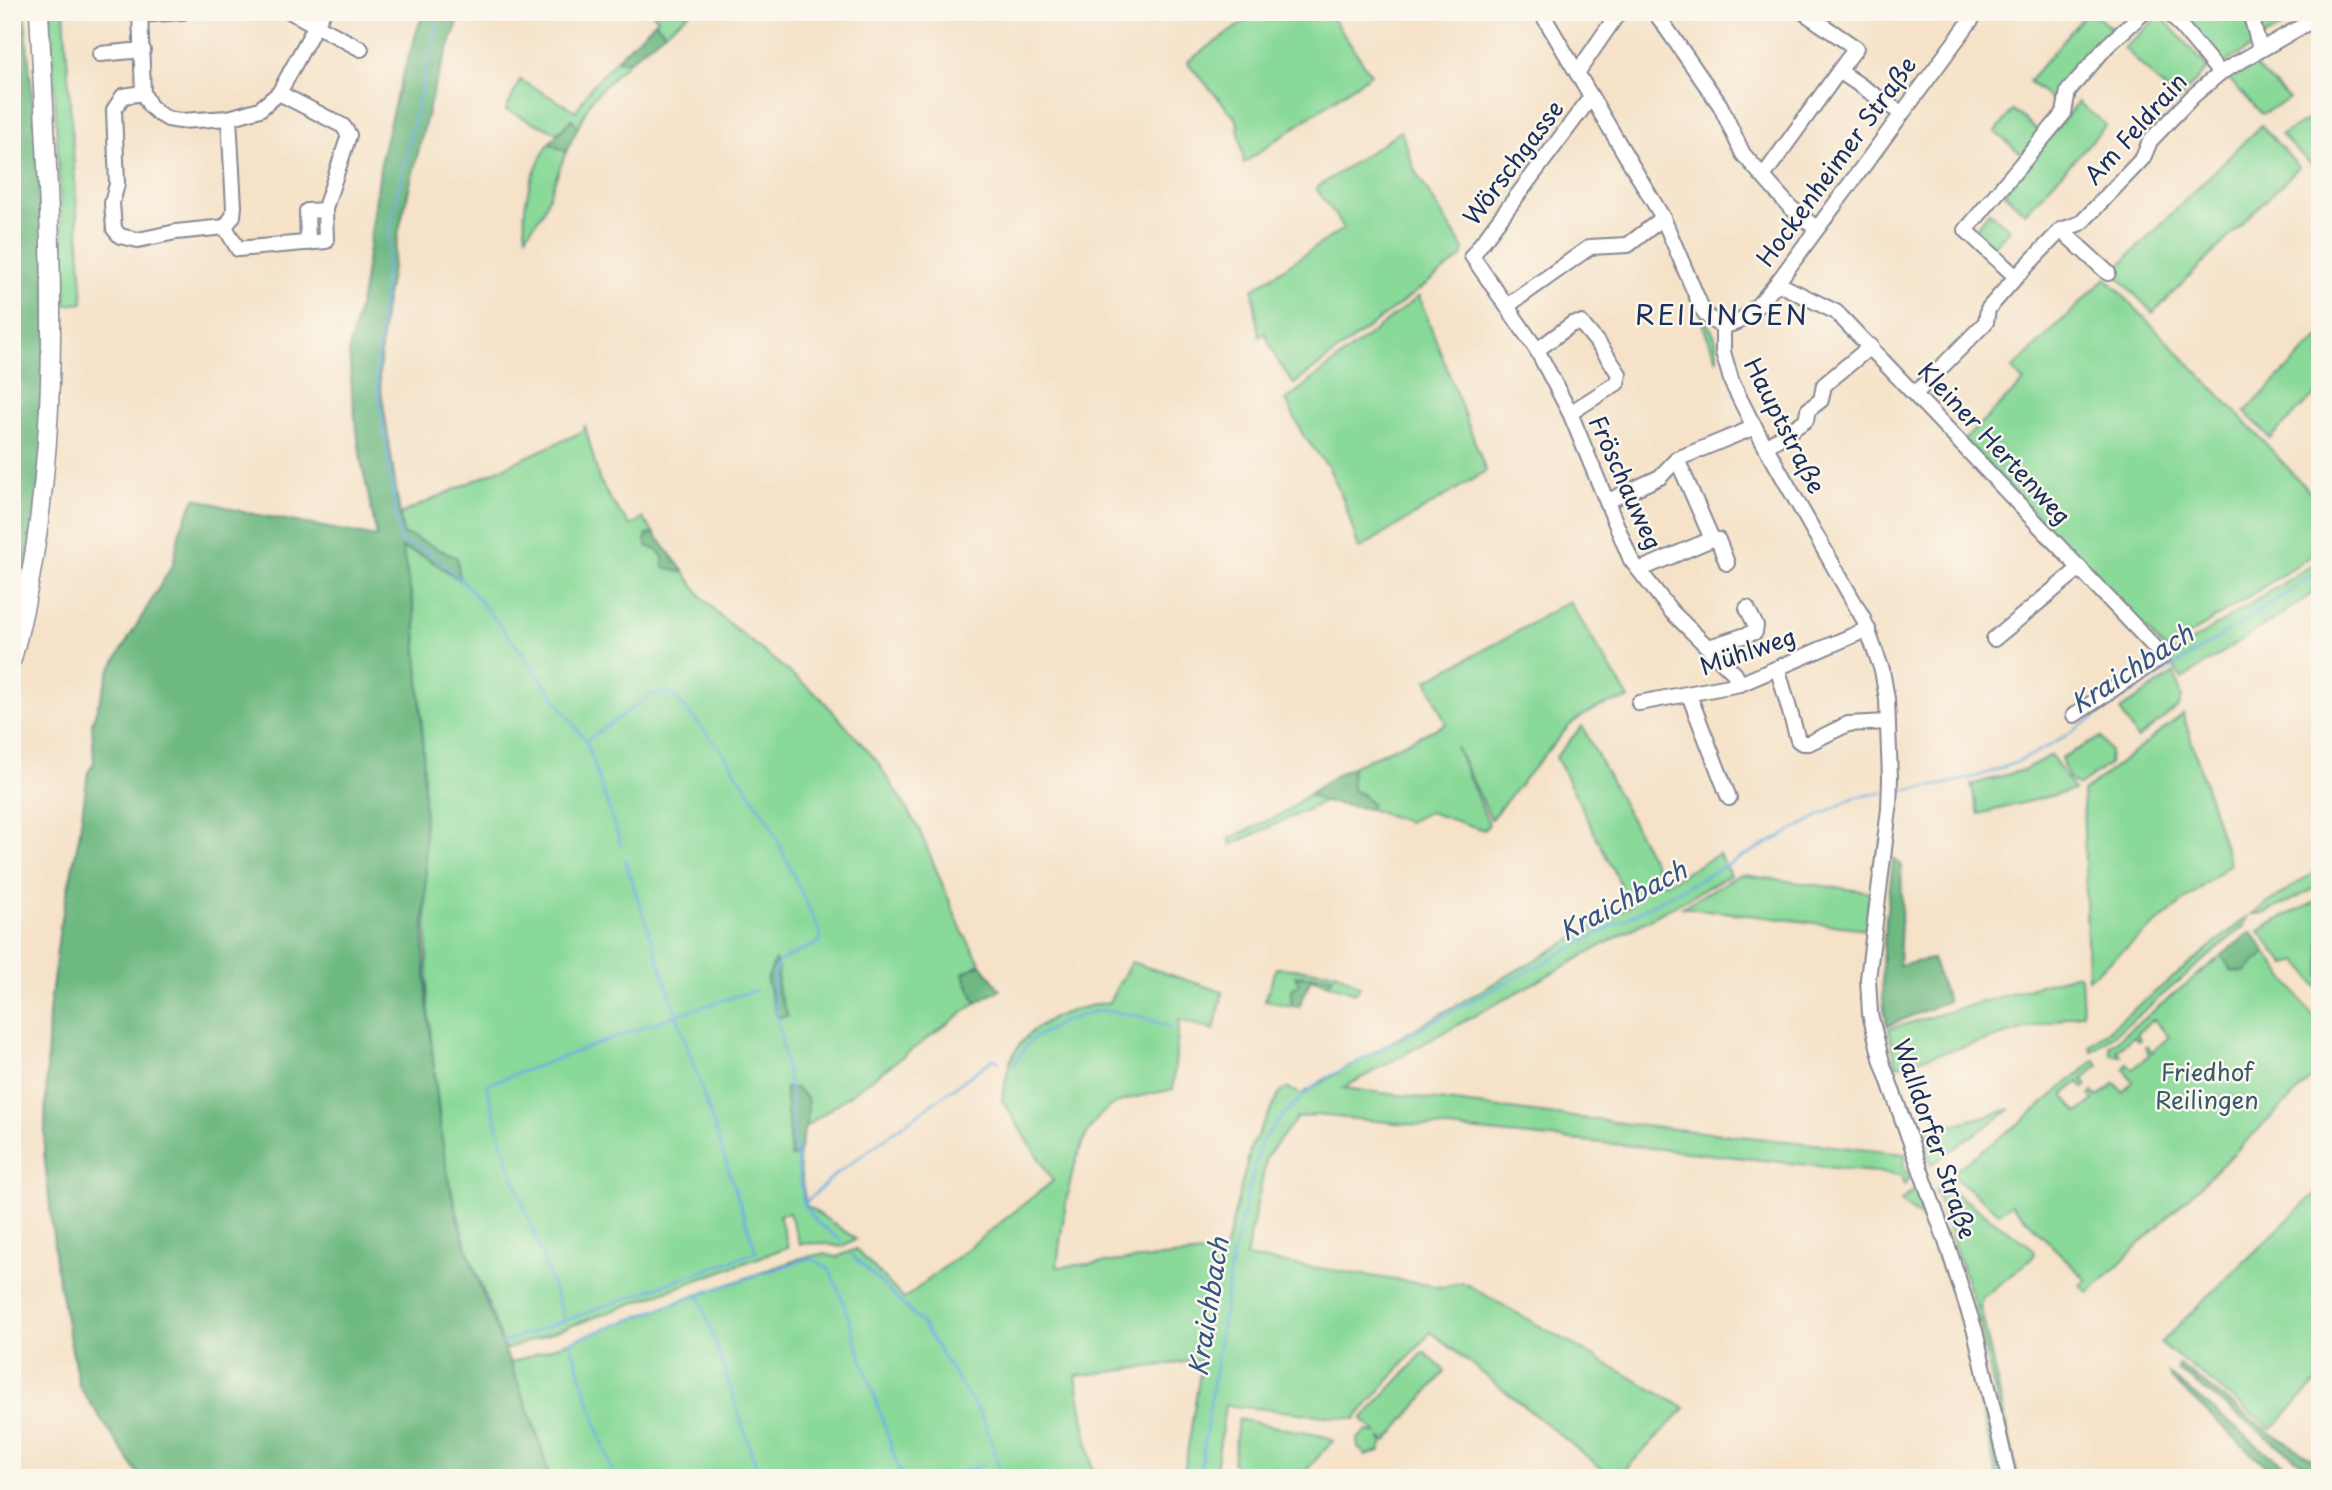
<svg xmlns="http://www.w3.org/2000/svg" width="2332" height="1490" font-family="'Playpen Sans',sans-serif">
<style>
.green{fill:#89d999;stroke:#52847c;stroke-width:2;fill-rule:evenodd}
.forest{fill:#6eb981;stroke:#447470;stroke-width:2}
.lines{fill:none;stroke-linecap:round;stroke-linejoin:round}
.stream{stroke:#6faee2;stroke-width:2.5}
.minor-casing{stroke:#888893;stroke-width:18}
.major-casing{stroke:#888893;stroke-width:21}
.minor{stroke:#fff;stroke-width:14}
.major{stroke:#fff;stroke-width:18}
.labels{text-anchor:middle;stroke-width:5;stroke-linejoin:round;paint-order:stroke}
.street-label{font-size:24px;fill:#1b2f5e;stroke:#fbf7ec}
.park-label{font-size:24px;fill:#365a6d;stroke:#fbf7ec}
.water-label{font-size:26px;font-style:italic;fill:#345586;stroke:#fbf7ec}
.quarter-label{font-size:28px;letter-spacing:2px;fill:#1b2f5e;stroke:#fbf7ec}
</style>
<rect width="100%" height="100%" fill="#fbf7ec"/>
<filter id="ink" filterUnits="userSpaceOnUse"><feTurbulence type="fractalNoise" baseFrequency=".0143" numOctaves="2"/><feDisplacementMap in="SourceGraphic" scale="14" xChannelSelector="R" yChannelSelector="G"/><feConvolveMatrix kernelMatrix="1 2 1 2 8 2 1 2 1" color-interpolation-filters="sRGB"/></filter>
<filter id="wash" filterUnits="userSpaceOnUse"><feTurbulence type="fractalNoise" baseFrequency=".00686" numOctaves="4" result="noise"/><feDisplacementMap in="SourceGraphic" scale="28" xChannelSelector="R" yChannelSelector="G"/><feGaussianBlur stdDeviation="1.57" result="paint"/><feColorMatrix in="noise" values="0 0 0 0 0 0 0 0 0 0 0 0 0 0 0 0 0 1.4 0 .05"/><feComposite in="paint" operator="in"/></filter>
<g filter="url(#wash)">
<rect width="100%" height="100%" fill="#f5e2c8"/>
<g class="green">
<polygon points="50,12 64,12 83,303 66,305"/>
<polygon points="652,12 691,12 665,32 655,22 658,19"/>
<polygon points="1258,12 1328,12 1371,74 1244,163 1237,120 1187,62"/>
<polygon points="2087,12 2092,12 2115,32 2053,101 2029,81"/>
<polygon points="2178,12 2245,12 2254,46 2224,63"/>
<polygon points="2252,12 2291,12 2293,20 2261,39"/>
<polygon points="2160,15 2203,62 2207,69 2177,101 2124,48"/>
<polygon points="616,60 629,61 591,100 578,127 572,119 557,133 506,110 520,80 576,111 591,87"/>
<polygon points="2252,63 2289,99 2262,114 2227,77"/>
<polygon points="2078,102 2106,125 2025,213 2004,193"/>
<polygon points="2013,110 2041,133 2023,155 1995,132"/>
<polygon points="2320,113 2320,173 2281,135"/>
<polygon points="2261,125 2299,167 2153,313 2113,272"/>
<polygon points="1401,131 1415,171 1464,249 1462,257 1294,384 1277,360 1265,333 1259,337 1253,289 1344,228 1316,188"/>
<path d="M549,143L566,152L543,212L526,236C520,203 532,171 549,143Z"/>
<polygon points="1989,212 2010,229 1991,249 1977,236 1976,228"/>
<polygon points="2106,278 2241,417 2320,503 2320,550 2166,650 1964,440 2024,382 2012,369"/>
<polygon points="1419,296 1486,471 1359,549 1344,501 1329,468 1303,435 1286,400"/>
<path d="M1701,321H1704C1717,333 1717,344 1717,360Z"/>
<polygon points="2320,336 2320,390 2270,438 2245,412"/>
<path d="M585,426L599,479L612,502L631,526L642,518L654,533L647,535V546L659,550L679,572H684L703,598L722,618L821,698L877,761L919,829L962,931L981,964L963,973L976,1003L803,1129L808,1115L791,1157H798L806,1205L856,1239L841,1247L822,1243L800,1244L789,1213L779,1215L788,1247L505,1350L464,1239L444,1160L428,1009L423,748L415,615L402,548L424,556L460,579L403,535L400,514L582,432ZM775,961L778,968V992L787,1016L777,1017L767,980Z"/>
<polygon points="2320,560 2320,589 2182,679 2167,657"/>
<path d="M1569,601L1629,699C1605,703 1585,711 1568,727L1491,819L1456,747L1489,824L1484,830L1429,812L1408,822L1369,809L1371,804L1362,794L1352,790V767L1446,724L1427,680L1503,640Z"/>
<polygon points="2174,673 2182,697 2179,706 2137,739 2120,710"/>
<polygon points="2183,714 2230,864 2088,979 2083,792"/>
<path d="M1582,726L1665,884L1719,854L1730,875L1343,1088L1629,1124L1906,1154L1903,1168L1908,1173L1910,1177L1904,1185L1901,1175L1623,1145L1315,1115L1297,1118L1267,1156L1246,1257L1442,1287L1462,1282L1685,1408L1617,1478L1610,1475L1431,1332L1355,1419L1225,1405L1215,1478H1183L1202,1360L1076,1376L1094,1478H549L539,1438L510,1363L801,1258L823,1254L837,1257L856,1249L904,1299L1053,1181L1002,1100C1005,1088 1006,1074 1010,1062C1026,1021 1070,1009 1109,1002L1131,962L1223,992L1214,1030L1179,1020L1173,1089C1155,1094 1132,1096 1115,1104C1070,1126 1063,1222 1057,1267L1225,1251L1251,1147L1280,1092L1287,1088L1301,1094L1631,905L1556,757Z"/>
<path d="M2101,737L2110,751L2109,764L2079,786C2067,781 2065,769 2061,758Z"/>
<polygon points="2051,755 2074,790 1979,814 1971,785 2023,770"/>
<polygon points="1309,794 1324,802 1231,845 1229,839 1283,813"/>
<polygon points="2320,868 2320,886 2265,913 2252,914"/>
<polygon points="1743,875 1870,892 1866,929 1682,907 1737,876"/>
<polygon points="2320,900 2320,991 2298,961 2286,965 2259,931 2281,918"/>
<polygon points="2247,917 2244,926 2134,1019 2091,1052 2090,1045"/>
<polygon points="2266,952 2320,1026 2320,1070 2089,1293 2080,1285 2086,1280 2011,1204 1999,1213 1950,1174 2021,1122 2095,1060 2099,1065 2083,1079 2087,1085 2084,1088 2079,1082 2063,1095 2078,1113 2094,1100 2090,1095 2093,1092 2098,1097 2115,1083 2123,1092 2133,1082 2124,1069 2127,1063 2133,1069 2149,1055 2145,1048 2147,1046 2152,1052 2169,1037 2154,1019 2137,1033 2141,1039 2139,1041 2134,1036 2117,1050 2121,1056 2111,1055 2110,1046 2222,955 2231,971 2245,972"/>
<polygon points="1276,968 1336,972 1360,986 1356,993 1328,984 1332,978 1299,975 1299,984 1291,991 1292,1006 1265,1001"/>
<polygon points="2078,974 2081,977 2083,1013 1896,1066 1889,1029"/>
<polygon points="2011,1109 1933,1163 1931,1164 1920,1134"/>
<polygon points="1939,1185 1946,1187 2030,1246 2034,1253 2031,1259 1982,1298 1980,1305 2018,1478 2015,1478 1975,1306 1936,1192"/>
<polygon points="2320,1189 2320,1378 2272,1429 2160,1343"/>
<polygon points="1914,1190 1921,1195 1961,1303 1974,1351 2001,1478 1997,1478 1966,1336 1947,1279 1921,1217 1900,1202"/>
<polygon points="1424,1352 1445,1371 1386,1442 1380,1437 1383,1442 1380,1451 1365,1455 1358,1447 1357,1440 1366,1431 1376,1433 1362,1419"/>
<polygon points="1238,1419 1327,1437 1333,1441 1299,1478 1241,1478 1233,1462"/>
</g>
<g class="forest">
<path d="M12,12H24C36,131 49,249 47,369C46,461 28,553 12,644Z"/>
<path d="M423,12H462L434,87L399,230L384,312L379,377L403,535L411,536L457,558L460,580L424,556L402,548L415,615L423,748L426,891C421,940 426,991 431,1039C437,1107 444,1173 463,1238C488,1319 528,1395 549,1478H141L79,1386L57,1273L44,1152L49,1012L60,927L79,837L88,772L94,763L92,723L110,670L173,564L180,530L195,498L243,512L377,537L361,460L352,394L349,349L363,290L382,155L396,97Z"/>
<polygon points="655,22 665,32 629,61 616,60"/>
<polygon points="572,119 578,127 566,152 549,143"/>
<path d="M654,533L684,572H679L664,567C664,553 659,550 647,546L645,540L647,535Z"/>
<polygon points="1352,767 1352,790 1362,794 1372,805 1369,809 1324,802 1309,794 1334,776"/>
<path d="M1893,858L1901,866L1902,898L1899,965L1932,959L1948,1001L1887,1026C1875,971 1888,913 1893,858Z"/>
<polygon points="2249,933 2253,934 2266,952 2245,972 2231,971 2222,955"/>
<polygon points="775,960 778,968 778,992 788,1016 777,1017 767,980"/>
<polygon points="981,964 1000,990 976,1003 963,973"/>
<polygon points="1295,976 1333,977 1328,984 1311,978 1299,1007 1292,1006 1291,991 1299,983"/>
<polygon points="785,1088 796,1088 807,1098 808,1115 798,1157 791,1157"/>
<polygon points="2178,1364 2264,1428 2320,1464 2320,1477 2177,1369"/>
<polygon points="2169,1374 2267,1453 2304,1478 2278,1478 2171,1379"/>
</g>
<g class="lines">
<g class="stream">
<polyline points="439,14 390,226 376,377 400,542 423,549 448,567 469,588 520,650 586,741"/>
<path d="M1894,791C1954,786 2002,773 2054,743L2271,604L2320,569"/>
<polyline points="621,845 586,741 652,694 672,693 723,752 769,822 821,935 820,942 778,962 772,987 791,1095 793,1133 804,1204"/>
<polyline points="1014,1065 1029,1041 1064,1021 1099,1010 1135,1015 1171,1027"/>
<polyline points="841,1241 815,1220 804,1204 835,1175 993,1059 999,1062"/>
<polyline points="852,1255 921,1322 985,1422 1002,1478"/>
<polyline points="699,1294 760,1478"/>
<polyline points="565,1321 507,1158 486,1085 676,1015 756,990"/>
<polyline points="502,1343 756,1252 625,860"/>
<polyline points="614,1478 570,1342 699,1294 811,1258 829,1269 840,1293 902,1478"/>
<polyline points="941,1478 983,1465"/>
<path d="M1199,1478L1232,1258L1260,1145C1275,1120 1298,1101 1319,1082L1853,798L1884,792"/>
</g>
</g>
</g>
<g filter="url(#ink)">
<g class="lines">
<g class="minor-casing">
<g id="minor">
<polyline points="140,12 143,93 150,106 159,114 168,119 180,121 229,118 260,109 279,93 323,12"/>
<polyline points="291,12 361,49"/>
<path d="M1541,12L1663,218L1702,309C1728,349 1759,304 1777,283L1977,12"/>
<polyline points="1655,12 1720,105 1743,154 1790,207 1816,228"/>
<polyline points="1803,12 1856,48 1839,71"/>
<polyline points="2169,12 2220,73"/>
<polyline points="2250,12 2260,49"/>
<polyline points="140,15 183,12"/>
<polyline points="100,54 143,50"/>
<polyline points="1577,73 1619,12"/>
<polyline points="143,93 123,96 114,110 117,184 112,203 114,229 120,236 138,240 176,232 225,227 233,216 234,207 229,118"/>
<polyline points="1591,97 1472,256 1537,350 1570,413 1631,560 1671,611 1735,674 1740,684"/>
<polyline points="1764,175 1839,71 1901,113"/>
<polyline points="225,227 238,249 326,241 325,208 349,135 343,126 279,93"/>
<polyline points="2061,230 2108,273"/>
<polyline points="308,243 307,211 325,210"/>
<polyline points="2016,277 1966,230 2064,113 2068,91 2107,46 2144,12"/>
<polyline points="1777,283 1836,312 1841,317 2163,656 2074,715"/>
<polyline points="1507,306 1590,247 1628,245 1663,218"/>
<polyline points="1723,325 1723,352 1732,383 1750,419 1863,618 1882,670 1887,699 1890,779 1889,809 1868,979 1870,1014 1882,1062 1946,1241 1975,1331 2009,1478"/>
<polyline points="1537,350 1572,324 1581,323 1601,347 1619,374 1617,383 1570,413"/>
<polyline points="1915,394 1986,322 1988,309 2016,277 2061,230 2081,223 2143,158 2150,141 2193,96 2220,73 2320,16"/>
<polyline points="1766,447 1806,420 1808,410 1821,400 1824,385 1871,346"/>
<polyline points="1677,459 1712,539 1718,540 1727,563"/>
<polyline points="1608,501 1660,477 1677,459 1755,427"/>
<polyline points="1639,570 1712,539"/>
<polyline points="1994,639 2080,568"/>
<polyline points="1709,647 1755,632 1756,626 1747,608"/>
<polyline points="1778,670 1798,740 1802,743 1809,743 1848,724 1888,722"/>
<polyline points="1689,695 1729,798"/>
<polyline points="1639,703 1740,684 1868,629"/>
</g>
</g>
<g class="major-casing">
<path id="major" d="M12,659C69,448 50,228 39,12"/>
</g>
<use href="#minor" class="minor"/>
<use href="#major" class="major"/>
</g>
</g>
<g class="labels">
<g class="street-label">
<text transform="translate(2136 129) rotate(-48)" y="8">Am Feldrain</text>
<text transform="translate(1837 162) rotate(-54)" y="8">Hockenheimer Straße</text>
<text transform="translate(1514 163) rotate(-53)" y="8">Wörschgasse</text>
<text transform="translate(1784 426) rotate(63)" y="8">Hauptstraße</text>
<text transform="translate(1994 444) rotate(47)" y="8">Kleiner Hertenweg</text>
<text transform="translate(1625 483) rotate(66)" y="8">Fröschauweg</text>
<text transform="translate(1748 652) rotate(-19)" y="8">Mühlweg</text>
<text transform="translate(1934 1139) rotate(71)" y="8">Walldorfer Straße</text>
</g>
<g class="park-label">
<text x="2207" y="1081">Friedhof<tspan x="2207" dy="28">Reilingen</tspan></text>
</g>
<g class="water-label">
<text transform="translate(2132 669) rotate(-33)" y="9">Kraichbach</text>
<text transform="translate(1623 901) rotate(-28)" y="9">Kraichbach</text>
<text transform="translate(1209 1307) rotate(-81)" y="9">Kraichbach</text>
</g>
<g class="quarter-label">
<text x="1722" y="325">REILINGEN</text>
</g>
</g>
<rect width="2332" height="1490" fill="none" stroke="#fbf7ec" stroke-width="42"/>
</svg>
